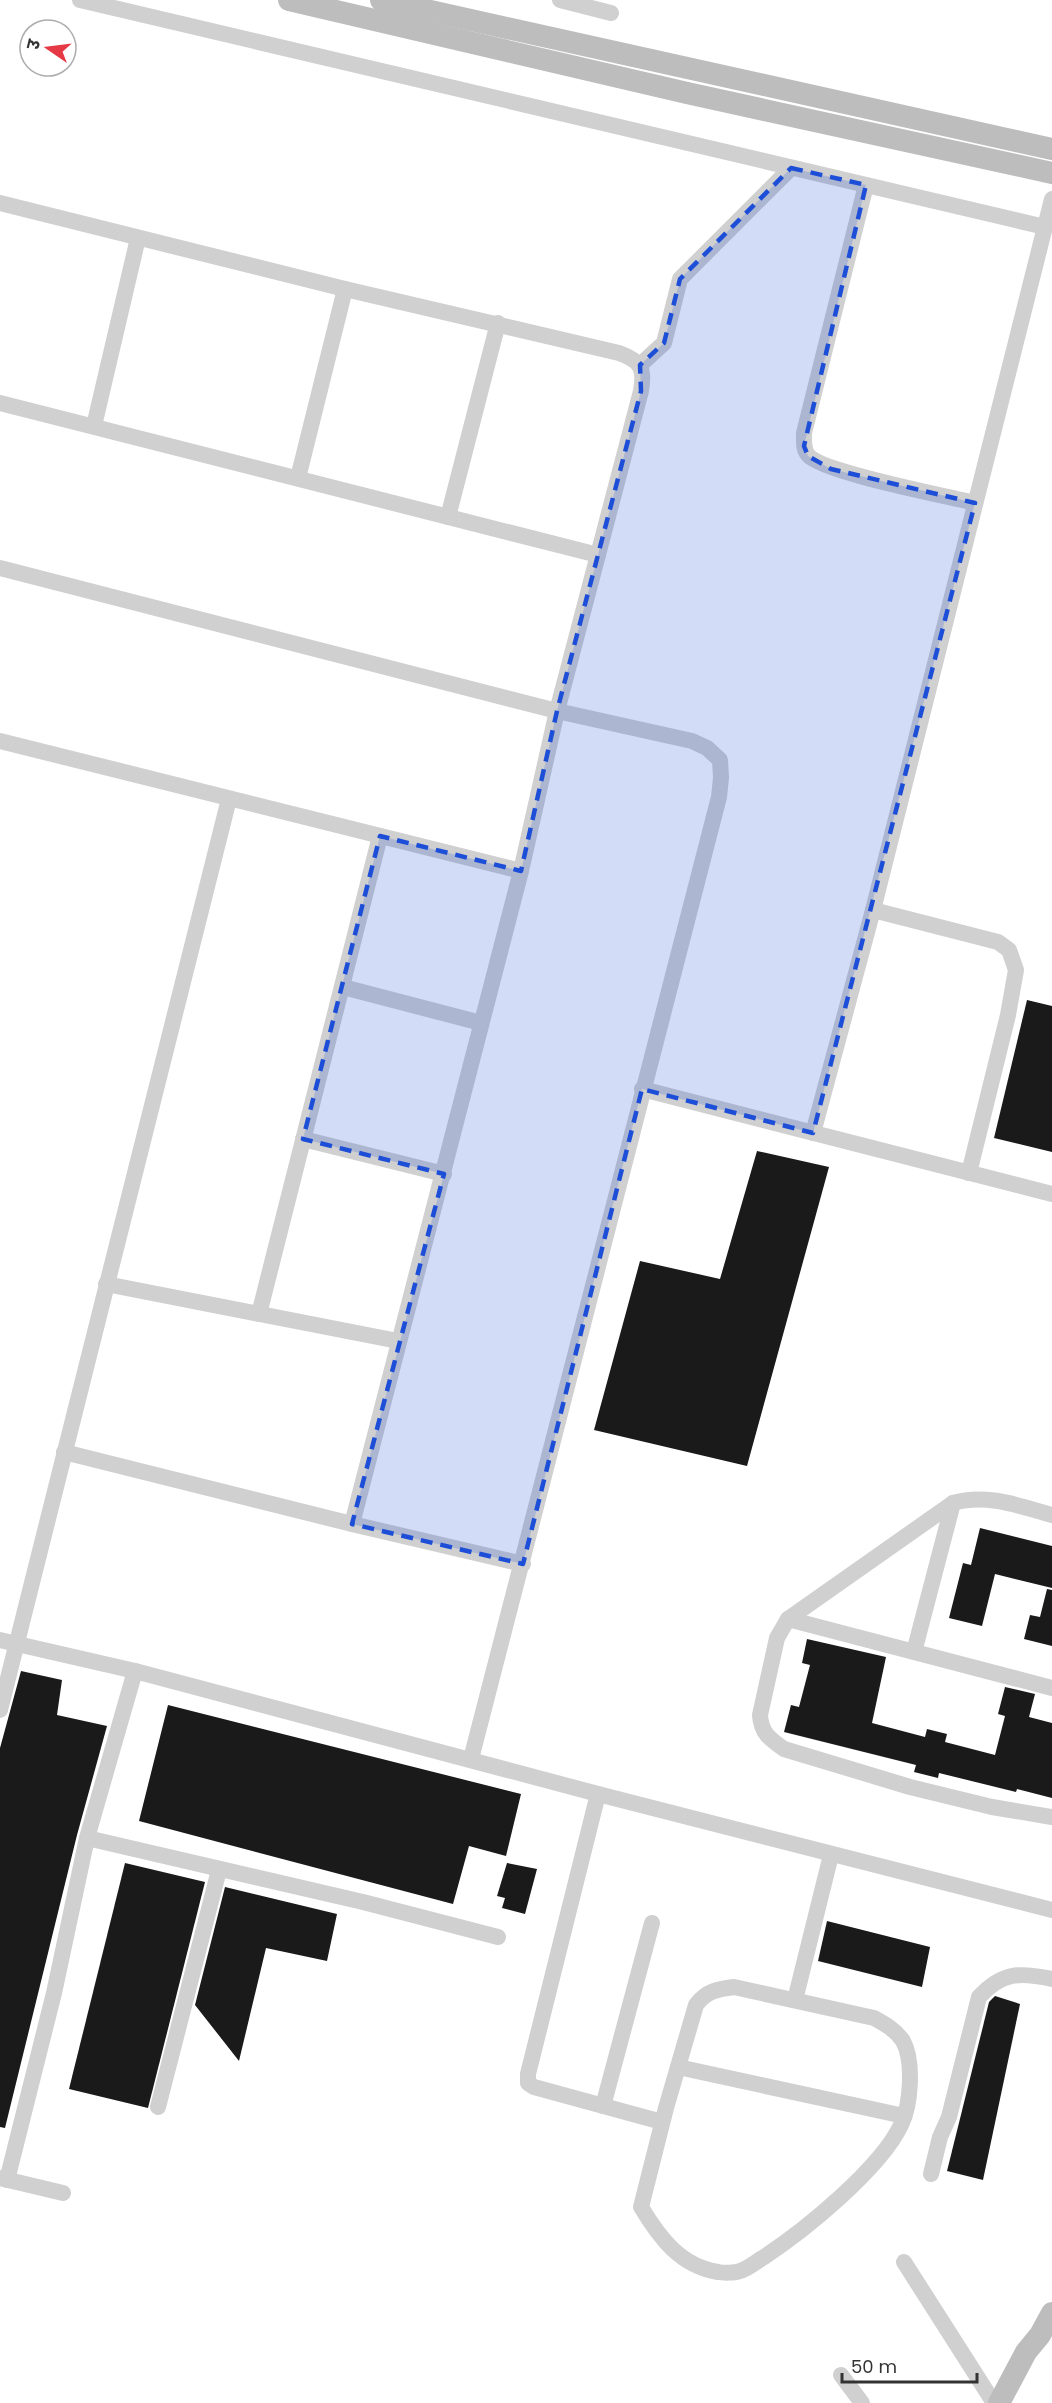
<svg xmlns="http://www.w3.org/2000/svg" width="1052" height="2403" font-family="Poppins,'Noto Sans Devanagari',sans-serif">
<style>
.building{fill:#1a1a1a}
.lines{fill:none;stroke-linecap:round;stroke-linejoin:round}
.street{stroke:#d0d0d0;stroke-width:16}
.secondary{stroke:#bdbdbd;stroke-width:22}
.marked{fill:#1d4ed8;fill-opacity:0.2;stroke:#1d4ed8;stroke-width:4.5;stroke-dasharray:12 8;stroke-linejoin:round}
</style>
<rect width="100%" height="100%" fill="#fff"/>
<g class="building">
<polygon points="1027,1000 1052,1006 1052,1152 994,1138"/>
<polygon points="757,1151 829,1167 747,1466 594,1430 640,1261 720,1279"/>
<polygon points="980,1528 1052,1546 1052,1588 995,1574 982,1626 949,1618 963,1563 971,1565"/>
<polygon points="1047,1589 1052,1590 1052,1646 1024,1639 1030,1615 1040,1617"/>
<polygon points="807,1639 886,1657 872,1723 925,1737 927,1729 947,1734 945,1742 995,1755 1005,1716 998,1714 1005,1687 1035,1694 1029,1717 1052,1723 1052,1798 1017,1789 1016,1792 939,1773 938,1778 914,1772 916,1765 784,1732 791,1705 799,1707 810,1665 802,1663"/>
<polygon points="21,1671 62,1680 57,1715 107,1726 77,1835 5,2128 0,2127 0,1748"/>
<polygon points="168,1705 521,1794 506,1856 469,1846 453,1904 139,1821"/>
<polygon points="125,1863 205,1882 148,2108 69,2089"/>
<polygon points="507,1863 537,1869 525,1914 502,1908 505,1898 497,1896"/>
<polygon points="225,1887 337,1914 327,1961 266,1948 239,2061 195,2005"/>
<polygon points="827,1921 930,1947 922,1987 818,1961"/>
<polygon points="995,1996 1020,2004 983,2180 947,2171 989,2002"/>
</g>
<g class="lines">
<g class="street">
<polyline points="80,0 1045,227"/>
<polyline points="560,0 611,13"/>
<path d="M866,185L804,433C804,441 803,449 808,455C821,472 947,496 975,503"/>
<path d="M0,203L345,289L619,353C641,361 645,368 641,391L557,711L521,871L352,1524"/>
<polyline points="640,365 664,343 680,279 791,168"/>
<polyline points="0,403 598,555"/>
<polyline points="94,426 138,238"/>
<polyline points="298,478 345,289"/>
<polyline points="448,517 498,323"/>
<path d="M0,568L557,711L692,741L707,748L720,760L721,778L719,797C634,1117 556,1439 471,1759"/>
<polyline points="0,741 521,871"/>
<polyline points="873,910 998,942 1009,950 1016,970 1008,1015 969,1173"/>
<polyline points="343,987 481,1023"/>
<polyline points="642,1089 1052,1194"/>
<polyline points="813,1133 873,910 1052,199"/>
<polyline points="303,1139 444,1174"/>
<polyline points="106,1284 398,1341"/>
<polyline points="259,1314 380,836"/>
<polyline points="64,1452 352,1524 523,1564"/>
<path d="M1052,1515C1020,1506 986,1493 953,1503L788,1619L777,1638L760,1715C761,1733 770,1739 784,1749L910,1787L992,1807L1052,1817"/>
<polyline points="788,1619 1052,1688"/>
<polyline points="0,1640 135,1671 598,1794 1052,1910"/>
<polyline points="914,1652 953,1503"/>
<polyline points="0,1710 229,799"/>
<polyline points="598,1794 528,2074 528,2083 534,2087 662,2122"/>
<polyline points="87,1838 363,1902 498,1937"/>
<path d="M734,1987L874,2018C885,2024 896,2030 903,2041C914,2061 911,2105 901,2125C880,2169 805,2230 764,2257C757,2261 748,2269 740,2271C735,2273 723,2273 718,2272C680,2266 659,2237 641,2207L666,2108L696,2005C706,1991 718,1989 734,1987Z"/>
<polyline points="795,2000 831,1855"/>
<polyline points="678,2067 904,2116"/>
<polyline points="603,2106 652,1923"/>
<polyline points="158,2107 219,1870"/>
<path d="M931,2174L940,2137L949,2117L979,1997C1002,1972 1019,1972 1052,1979"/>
<polyline points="0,2178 63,2193"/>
<polyline points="7,2180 54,1993 87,1838 135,1671"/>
<polyline points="904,2262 994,2403"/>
<polyline points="841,2375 862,2403"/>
</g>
<g class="secondary">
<polyline points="289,0 687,93 1052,173"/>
<polyline points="381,0 1052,149"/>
<polyline points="999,2403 1026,2352 1040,2335 1052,2313"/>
</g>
</g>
<path class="marked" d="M791,168L866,185L804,446L808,456L831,469L975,503L813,1133L642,1089L523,1564L352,1524L444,1174L303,1139L380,836L521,871L557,711L641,391L640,365L664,343L680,279Z"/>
<g transform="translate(48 48) rotate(284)"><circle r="28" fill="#ffffff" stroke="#adadad" stroke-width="1.5"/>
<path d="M0-4.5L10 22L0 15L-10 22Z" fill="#e63946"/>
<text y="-9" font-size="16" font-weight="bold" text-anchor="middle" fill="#333333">उ</text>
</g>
<path d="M842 2373v9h135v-9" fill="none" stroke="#333333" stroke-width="3"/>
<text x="851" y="2373" font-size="18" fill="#333333" stroke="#ffffff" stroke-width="4.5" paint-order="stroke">50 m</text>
</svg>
